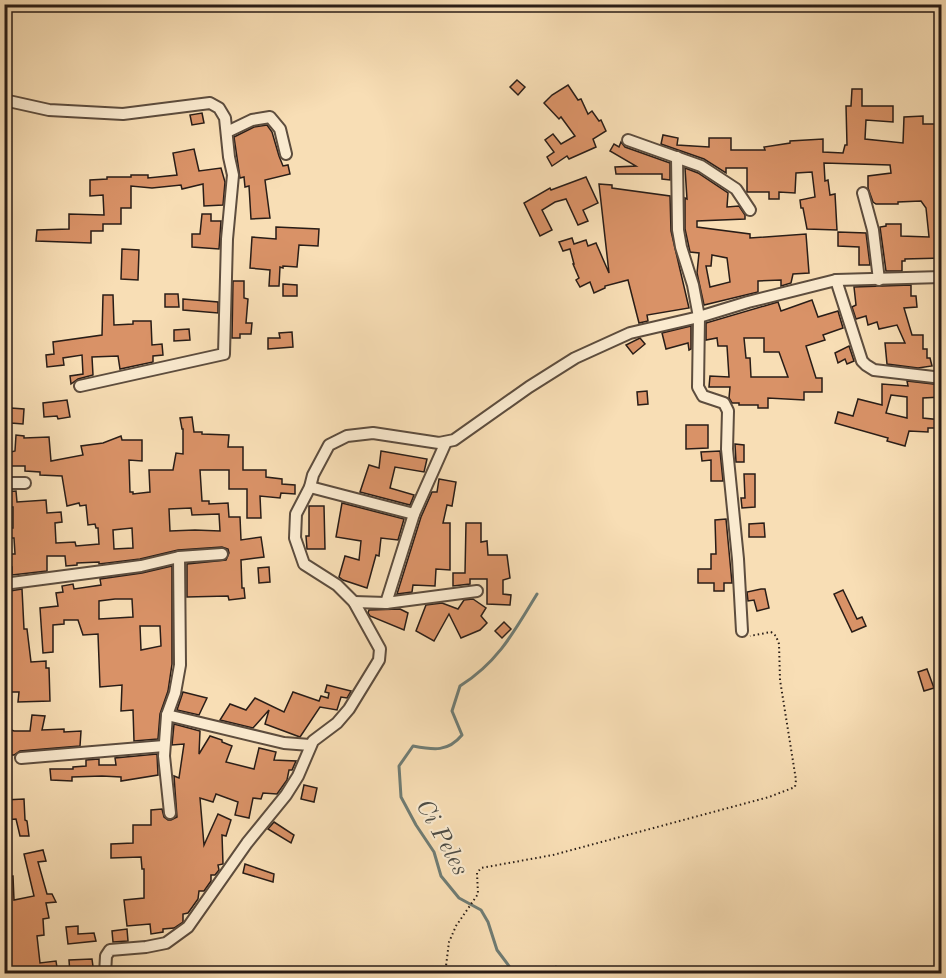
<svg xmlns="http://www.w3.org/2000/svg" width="946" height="978" font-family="'Old Standard TT',serif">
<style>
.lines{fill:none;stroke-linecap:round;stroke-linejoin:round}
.stream{stroke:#6f7c74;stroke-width:3}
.building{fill:#d99267;stroke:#291d17;stroke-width:1.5;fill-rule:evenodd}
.street-casing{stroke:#5d4d3e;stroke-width:14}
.path{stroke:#291d17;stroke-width:2;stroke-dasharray:1.5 3;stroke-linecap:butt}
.street{stroke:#faeacf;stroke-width:10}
.labels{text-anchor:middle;stroke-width:4.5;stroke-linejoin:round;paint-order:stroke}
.water-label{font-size:24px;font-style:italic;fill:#4c4c46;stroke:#faeacf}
</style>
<rect width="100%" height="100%" fill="#f8deb5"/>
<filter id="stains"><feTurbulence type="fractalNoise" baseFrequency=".00333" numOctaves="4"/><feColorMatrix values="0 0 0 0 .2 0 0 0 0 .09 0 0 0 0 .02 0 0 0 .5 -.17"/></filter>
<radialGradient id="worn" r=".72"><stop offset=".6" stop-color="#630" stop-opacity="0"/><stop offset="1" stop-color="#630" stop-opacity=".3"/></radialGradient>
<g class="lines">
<g class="stream">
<path d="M515,974L497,950L488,922L481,910L459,898L441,876L434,852L416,825L401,797L399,766L413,746C434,750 448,752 462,735L452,711L460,686C498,662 514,632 537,594"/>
<polyline points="548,974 556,967 571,974"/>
</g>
</g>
<g class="building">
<polygon points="517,80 525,87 518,95 510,87"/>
<polygon points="568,85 578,100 581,99 588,114 592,111 599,121 601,120 606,131 593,139 596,147 569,159 567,156 552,166 547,157 554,152 545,140 553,134 561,144 575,136 561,117 559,119 544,103 552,95"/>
<polygon points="852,89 862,89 862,106 893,106 893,122 866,120 865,139 903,143 904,117 923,116 923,124 935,124 942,149 942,258 905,259 905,261 902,261 902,271 886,271 880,227 886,226 886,224 901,224 901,236 929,237 926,208 921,201 898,202 898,204 876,204 873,202 868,188 868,176 891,173 890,165 824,163 825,181 828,180 830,195 835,194 837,230 807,229 803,208 801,208 800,200 815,197 812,172 796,173 795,193 779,192 779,199 769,199 769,192 747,192 747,168 726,168 726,173 704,159 661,144 663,135 678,138 677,145 709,147 709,138 731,138 731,150 765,150 764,147 790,143 790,141 823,139 823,152 843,153 845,145 847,145 846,106 851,106"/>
<polygon points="202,113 204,123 192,125 190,115"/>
<polygon points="267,125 272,132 279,156 283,166 288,165 290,174 265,180 270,218 251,219 249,186 245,187 244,177 240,178 234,137 254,127"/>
<polygon points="621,142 625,147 670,163 670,180 662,179 662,174 616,174 615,167 636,166 610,151 614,144 619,147"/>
<polygon points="194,149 199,171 221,168 225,182 223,205 204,206 203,184 182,189 181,185 152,188 131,186 131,208 121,208 121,224 103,224 103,231 91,231 91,243 36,241 37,230 69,229 69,214 104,215 103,195 90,196 90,180 107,179 107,177 131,177 131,175 148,175 148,178 177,175 173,153"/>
<path d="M685,168L698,173L728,193L727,207L739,206L745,215V219L697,221V227L750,234V238L806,234L809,273L793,274L791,283L781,286V280L758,281V292L704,305L697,273L699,253L690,252L685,229V198L687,199ZM712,255L727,258L730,282L710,287L706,266H711Z"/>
<polygon points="586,177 598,203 583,210 588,221 578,225 566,199 555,202 542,210 552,230 540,236 524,203 550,188 551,190"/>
<polygon points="599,184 612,185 612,188 670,196 671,231 689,308 647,315 648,321 639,323 628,280 605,286 605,288 594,293 590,282 580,287 576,280 579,278 573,264 574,264 570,249 563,251 559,242 572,238 574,244 586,240 588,246 596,243 609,273"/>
<polygon points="202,214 211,214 211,221 221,221 219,249 192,247 192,234 200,234"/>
<polygon points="276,227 319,229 318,246 299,245 297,267 283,266 283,268 280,267 279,286 269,286 270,270 250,268 252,237 276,239"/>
<polygon points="838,232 866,233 870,265 859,265 859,247 838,246"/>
<polygon points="122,249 139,250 138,280 121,279"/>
<polygon points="233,281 244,281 244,298 248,299 246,323 252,323 251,334 240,334 240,338 232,338"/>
<polygon points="283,284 297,285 297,296 283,296"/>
<polygon points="911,285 911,296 916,296 917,307 904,308 912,335 923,335 923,349 927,349 927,358 930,358 932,366 918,368 887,364 885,343 905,343 897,325 879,329 877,322 868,325 866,316 856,319 852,307 856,305 854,287"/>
<polygon points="165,294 178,294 179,307 165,307"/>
<polygon points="103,295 113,295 114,325 133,324 133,321 151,321 152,345 162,344 163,355 153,356 153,362 120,369 118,356 92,357 93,375 78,379 71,384 70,376 83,374 82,355 63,358 64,365 47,367 46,355 54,354 53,342 102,335"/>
<polygon points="183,299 218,302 218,313 183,310"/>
<path d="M812,300L818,317L838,311L843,328L823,335L825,340L806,346L816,378H822V392H804V400L768,398V408H758V405H739V403H732L729,398L730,387H709L710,376L729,377L727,346H718L717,338L706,340V323L778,302L781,311ZM744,338H764V352H779L788,377H751L750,358H746Z"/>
<polygon points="691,326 691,349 689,350 688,343 666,349 662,333"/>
<polygon points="189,329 190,340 174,341 174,330"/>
<polygon points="292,332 293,347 268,349 268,338 280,338 279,333"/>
<polygon points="640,338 645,344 633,354 626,345"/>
<polygon points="849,346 854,361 847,364 845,359 838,363 835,353"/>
<path d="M907,381L942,385V397L923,398V418L942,420V428H928V432L909,431L905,446L887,441L888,438L835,423L838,412L853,416L858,399L882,405V384L908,386ZM891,395L907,397V418L886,413Z"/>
<polygon points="647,391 648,404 638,405 637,392"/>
<polygon points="67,400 70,417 58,419 57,416 44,417 43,403"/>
<polygon points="11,408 24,409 23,424 11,423"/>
<path d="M192,417L194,432H202V434L229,435L228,447H243V470H266V477L282,479V484L295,485V494L281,493L280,498L260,496L261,518H247V489H229V470H200L202,501H209V504L228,503L229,517H240L241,540L261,537L264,557L241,560L242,588H244L245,598L229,600L228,596L187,597V564L226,560L229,553L228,549L222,547L178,550L140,559L99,564V562L77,563V565L66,566L65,556H47V571L12,575V567H4V554H15L14,538H4V528H13V507H5L4,492L16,491L17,502L46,500L47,513L61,512L62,522L55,523L56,543L75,542L76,546L99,544L98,528H96L95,524L88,525L86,505L80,506L79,503L67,506L62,476L40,475V472L25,471V466H11V452L15,451L16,435L24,436V438L49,437L51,461L83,455L81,446L103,443L121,436L122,440H142V461L129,460L130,492H133V494L150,492L149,470H173L176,453L183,454V429H182L180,418ZM191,508L192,515L219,514L220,531L195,530L170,531L169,509ZM132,528L133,548L114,549L113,530Z"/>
<polygon points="686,425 708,425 708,448 686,449"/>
<polygon points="735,444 744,445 744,462 736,462"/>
<polygon points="381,451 427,459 424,472 395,467 390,488 414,495 410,505 360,492 369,465 379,468"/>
<polygon points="720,451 723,481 711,481 711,460 702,461 701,452"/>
<polygon points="744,474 755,474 755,507 742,508 741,498 745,498"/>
<polygon points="439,479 456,482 452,506 447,505 443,523 450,523 450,570 436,569 435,586 413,585 412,592 397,594 421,517 432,492 437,492"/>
<polygon points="342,503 404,519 398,540 381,538 379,556 376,555 367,588 343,580 339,577 345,556 359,560 361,541 336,537"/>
<polygon points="309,506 324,506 325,549 307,549 306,536 309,536"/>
<polygon points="726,519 732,583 724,583 724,591 714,591 714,583 698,583 698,569 711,569 711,554 716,554 715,520"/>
<polygon points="466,523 481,523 481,542 487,541 488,555 507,555 510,578 503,580 503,594 511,595 510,605 487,604 487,579 470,579 470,584 453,586 453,573 465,573"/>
<polygon points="764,523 765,537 749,537 749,524"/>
<path d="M172,566V664L168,691L160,714L158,739L134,741L133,710L121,711L122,685L100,687L98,634L83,635L78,620H64V624L53,625V652L43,653L40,608L58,606L56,593L63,592L62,586L73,584L74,589L101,585L100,579L142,573ZM115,599H132L133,617L99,619V601ZM140,626H160L161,646L141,650Z"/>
<polygon points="269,567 270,582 259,583 258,568"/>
<polygon points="22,589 24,629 27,629 31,662 46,661 46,668 49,668 50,701 18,702 19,692 4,692 4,592"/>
<polygon points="761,589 765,589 769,608 757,611 754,600 748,601 747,592"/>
<polygon points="843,590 857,619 862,617 866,626 852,632 834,594"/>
<polygon points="473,599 486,608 481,616 487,623 480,630 461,638 449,614 434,641 416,631 426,605 442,603 458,609 464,600"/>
<polygon points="400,609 408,613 404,630 370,616 368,613 369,610"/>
<polygon points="504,622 511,629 502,638 495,631"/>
<polygon points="927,669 934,688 924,691 918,672"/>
<polygon points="327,685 351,691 347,698 341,697 337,710 320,707 300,737 265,724 269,710 253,728 220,720 230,704 246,710 255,698 284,712 293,692 319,701 321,696 328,698 329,693 325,692"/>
<polygon points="183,692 207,698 199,715 177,710"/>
<polygon points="32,715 45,716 42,730 64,729 64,732 81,731 80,746 20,751 14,755 4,755 4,727 14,731 30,731"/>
<polygon points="174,724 200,731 199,754 210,736 222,740 222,742 232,746 226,762 254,769 259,748 276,752 274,760 296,761 292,770 289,770 287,780 277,794 263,793 261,799 253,798 249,818 235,815 238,802 216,794 213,802 200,798 204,845 218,814 231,820 226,836 222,835 223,864 218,865 219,870 215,875 211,875 211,881 204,891 199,891 198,899 188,913 183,914 183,922 174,928 163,929 163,932 151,934 150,924 127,926 124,900 144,898 144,869 142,869 141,857 111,858 111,844 133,843 133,825 151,825 151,810 162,809 164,817 168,820 171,820 177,817 174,776 179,778 184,744 172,745"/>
<polygon points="157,754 158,775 121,781 121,777 102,776 72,777 72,781 51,780 50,769 73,769 73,767 86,766 86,760 99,759 99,765 116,765 115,758"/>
<polygon points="304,785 317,788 314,802 301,799"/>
<polygon points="24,799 25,820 27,821 29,836 20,836 16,819 4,820 4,800"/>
<polygon points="274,822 294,835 291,843 268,829"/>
<polygon points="43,850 46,861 38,862 47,894 52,894 56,902 46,903 49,918 43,919 44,935 37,936 40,963 56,961 58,974 4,974 4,935 6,935 4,877 13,876 14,900 34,896 24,854"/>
<polygon points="245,864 274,874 273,882 243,873"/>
<polygon points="78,926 78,934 94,933 96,941 68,944 66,927"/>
<polygon points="127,929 128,941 113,942 112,931"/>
<polygon points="92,959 94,974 70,974 69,960"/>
</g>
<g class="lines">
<g class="street-casing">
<g id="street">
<polyline points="4,100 49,110 123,114 210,103 219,108 225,118 229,157 233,175 227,239 224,354 80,386"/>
<polyline points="227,132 252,120 270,117 280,129 286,154"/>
<polyline points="628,140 701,166 736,189 750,210"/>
<polyline points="677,157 678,230 681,247 693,285 699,317 698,387 703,396 724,403 728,411 727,449 738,559 742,631"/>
<polyline points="863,193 873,230 879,280"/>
<polyline points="836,280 862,361 866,365 874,370 942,378"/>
<polyline points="4,483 25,483"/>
<polyline points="310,487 414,514"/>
<polyline points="4,584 141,566 179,557 222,554"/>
<polyline points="354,602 386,603 477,591"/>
<polyline points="386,603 414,514 446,442"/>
<polyline points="167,715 284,743 310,745"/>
<polyline points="21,758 164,746"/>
<polyline points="170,813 164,756 167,715 175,693 180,665 179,557"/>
<polyline points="105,974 106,956 110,950 146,947 166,943 188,927 247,843 286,795 298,776 313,741 337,723 349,709 379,660 380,649 354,602 337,585 304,564 295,538 296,514 310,487 313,475 329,445 347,436 373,433 439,443 454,440 529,387 575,358 630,333 699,317 748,302 836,280 942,277"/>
</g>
</g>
<polyline class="path" points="445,974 449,942 456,926 478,894 477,873 481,868 553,855 769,797 795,787 796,780 780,680 779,644 776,636 771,632 750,636"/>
<use href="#street" class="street"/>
</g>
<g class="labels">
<g class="water-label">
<text transform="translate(443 837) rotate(61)" y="8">Ci Peles</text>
</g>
</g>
<rect width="946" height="978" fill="none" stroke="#f8deb5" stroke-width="24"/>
<rect x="6" y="6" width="934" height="966" fill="none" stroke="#291d17" stroke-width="3"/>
<rect x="12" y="12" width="922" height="954" fill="none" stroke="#291d17" stroke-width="1.5"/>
<rect width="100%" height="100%" filter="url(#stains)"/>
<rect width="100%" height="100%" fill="url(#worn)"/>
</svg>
